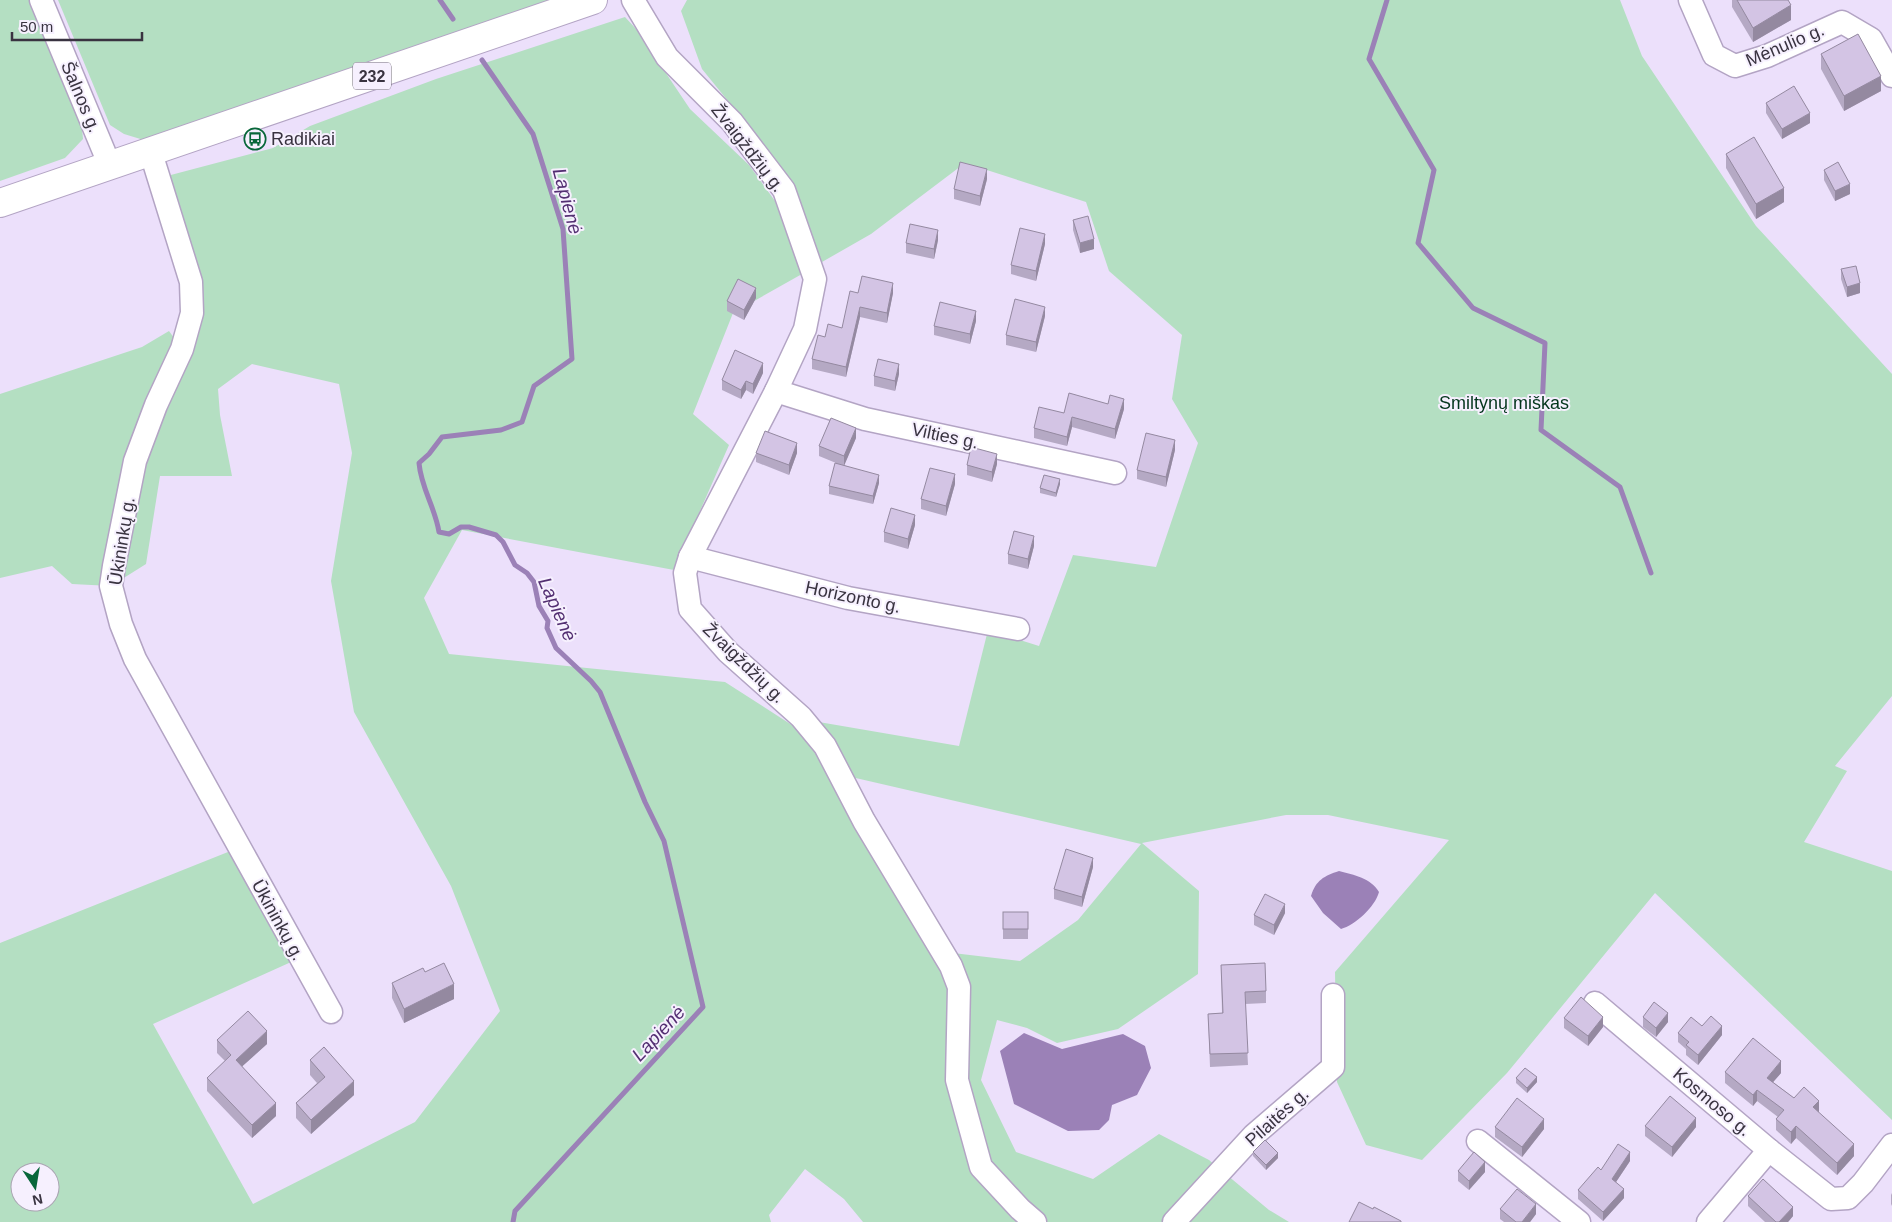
<svg xmlns="http://www.w3.org/2000/svg" width="1892" height="1222" font-family="Helvetica,sans-serif">
<style>
.green{fill:#b4dfc2;fill-rule:evenodd}
.water{fill:#9b81b7}
.lines{fill:none;stroke-linecap:round;stroke-linejoin:round}
.stream{stroke:#9b81b7;stroke-width:5}
.minor-casing{stroke:#b3a4c4;stroke-width:25}
.major-casing{stroke:#b3a4c4;stroke-width:30}
.minor{stroke:#fff;stroke-width:22}
.major{stroke:#fff;stroke-width:28}
.wall{fill:#b5a9c4}
.shaded-wall{fill:#9489a0}
.building{fill:#d3c4e4;stroke:#9489a0}
.labels{text-anchor:middle;stroke-width:4;stroke-linejoin:round;paint-order:stroke}
.shield{fill:#f6f0fe;stroke:#726c79;stroke-width:1}
.shield-label{font-size:16px;font-weight:bold;fill:#393340}
.street-label{font-size:18px;fill:#393340;stroke:#f6f0fe}
.poi-label{font-size:18px;fill:#393340;stroke:#f6f0fe;text-anchor:start}
.park-label{font-size:18px;fill:#03351c;stroke:#f6f0fe}
.water-label{font-size:19px;font-style:italic;fill:#532f72;stroke:#f6f0fe}
</style>
<rect width="100%" height="100%" fill="#ece0fb"/>
<g class="green">
<polygon points="0,0 35,0 81,117 83,139 65,158 0,181"/>
<polygon points="58,0 565,0 147,141 124,134 110,125"/>
<path d="M687,0H1620L1642,56L1756,226L1892,374V696L1835,766L1847,771L1804,842L1892,871V1120L1655,893L1507,1073L1422,1160L1366,1145L1337,1082L1335,972L1449,840L1328,815H1286L1142,843L1199,891L1198,974L1118,1029L1057,1043L1027,1028L997,1020L981,1080L1016,1152L1093,1179L1159,1134L1209,1160L1269,1210L1289,1222H863L844,1199L805,1169L769,1215L771,1222H0V943L238,848L300,958L153,1024L253,1204L415,1122L500,1011L451,886L354,712L331,581L352,453L339,384L252,364L218,389L220,415L232,476H160L146,564L111,586L72,584L52,566L0,578V394L142,347L169,331L182,349L197,322L167,176L273,148L310,126L436,79L625,17L637,30L690,109L749,165L775,201L802,274L733,313L693,414L729,445L674,570L462,530L424,598L449,654L725,682L812,738L953,953L1020,961L1078,920L1141,844L847,776L813,721L959,746L988,630L1039,646L1073,555L1156,567L1198,443L1172,399L1182,335L1109,271L1086,202L965,163L871,234L822,262L803,213L772,155L702,69L681,11ZM20,1172H50V1202H20Z"/>
</g>
<g class="water">
<path d="M1339,871C1354,875 1371,878 1379,892C1375,907 1355,925 1341,929L1323,913L1311,896C1316,880 1324,876 1339,871Z"/>
<polygon points="1024,1033 1062,1049 1123,1034 1145,1046 1151,1068 1137,1095 1112,1105 1109,1120 1099,1130 1068,1131 1014,1104 1000,1051"/>
</g>
<g class="lines">
<g class="stream">
<polyline points="440,0 453,19"/>
<polyline points="1387,0 1369,59 1434,170 1418,243 1473,308 1545,343 1541,430 1620,487 1651,573"/>
<path d="M482,60L533,134L563,229L572,359L534,386L522,422L501,430L442,437L429,454L419,463C421,488 435,507 439,532L449,534L461,527H469L496,535L503,542L515,565L527,573L534,582L539,606L548,621L547,628L556,648L591,681L600,692L645,802L664,841L703,1007L515,1211L513,1222"/>
</g>
<g class="minor-casing">
<g id="minor">
<polyline points="41,0 110,166"/>
<polyline points="633,0 667,57 732,122 784,190 815,279 805,329 776,391 690,557 685,573 690,609 728,652 801,717 825,746 864,821 951,966 959,987 957,1080 981,1167 1020,1209 1035,1222"/>
<polyline points="1690,0 1714,55 1735,66 1767,56 1842,22 1871,39 1892,76"/>
<polyline points="151,153 191,282 192,313 182,349 156,405 135,461 114,566 111,586 121,624 135,659 331,1012"/>
<polyline points="776,391 865,419 1115,473"/>
<polyline points="690,557 848,598 1018,629"/>
<polyline points="1595,1003 1769,1150 1831,1199 1848,1198 1863,1183 1892,1145"/>
<polyline points="1478,1141 1579,1222"/>
<polyline points="1174,1222 1254,1135 1333,1067 1333,995"/>
<polyline points="1708,1222 1769,1150"/>
</g>
</g>
<g class="major-casing">
<polyline id="major" points="0,203 593,0"/>
</g>
<use href="#minor" class="minor"/>
<use href="#major" class="major"/>
</g>
<g class="wall">
<polygon points="1732,0 1788,0 1791,20 1753,42 1732,7"/>
<polygon points="1821,54 1881,91 1844,111 1821,69"/>
<polygon points="1766,103 1810,123 1782,139 1766,113"/>
<polygon points="1726,154 1784,202 1756,219 1726,168"/>
<polygon points="1824,170 1850,194 1835,201 1824,180"/>
<polygon points="987,179 980,206 954,199 954,189"/>
<polygon points="1073,220 1094,249 1080,253 1073,230"/>
<polygon points="938,240 934,259 906,253 906,243"/>
<polygon points="1045,244 1036,281 1011,274 1011,265"/>
<polygon points="1841,269 1860,293 1847,297 1841,279"/>
<polygon points="858,293 893,293 887,323 860,317 846,377 812,369 812,359 825,337 842,328"/>
<polygon points="756,298 744,320 727,311 727,301"/>
<polygon points="1045,316 1036,352 1006,345 1006,335"/>
<polygon points="976,321 970,344 934,335 934,326"/>
<polygon points="763,373 753,394 746,390 741,399 722,390 722,380"/>
<polygon points="899,374 895,391 874,386 874,376"/>
<polygon points="1124,409 1115,439 1072,427 1067,446 1034,438 1034,428 1064,413"/>
<polygon points="856,438 844,465 879,483 873,504 829,494 829,486 836,463 819,456 819,446"/>
<polygon points="1175,450 1166,487 1137,479 1137,470"/>
<polygon points="756,453 797,453 789,475 756,462"/>
<polygon points="997,464 992,482 967,475 967,465"/>
<polygon points="955,484 946,516 921,509 921,499"/>
<polygon points="1060,484 1056,497 1040,493 1040,488"/>
<polygon points="915,525 908,549 884,542 884,532"/>
<polygon points="1034,546 1028,569 1008,564 1008,554"/>
<polygon points="1093,867 1082,907 1054,899 1054,889"/>
<rect x="1003" y="912" width="25" height="27"/>
<polygon points="1285,913 1274,935 1254,925 1254,915"/>
<polygon points="1221,965 1266,991 1266,1003 1245,1004 1248,1065 1210,1067 1208,1014 1222,1013"/>
<polygon points="425,972 454,999 404,1023 392,998 392,983"/>
<polygon points="1643,1017 1668,1022 1656,1037 1643,1027"/>
<polygon points="1564,1018 1603,1027 1588,1046 1564,1028"/>
<polygon points="1702,1026 1722,1035 1698,1065 1686,1055 1686,1049 1678,1042 1678,1033"/>
<polygon points="217,1040 267,1044 242,1066 276,1116 252,1138 207,1091 207,1078 225,1061 217,1053"/>
<polygon points="310,1060 354,1095 311,1134 296,1118 296,1103 317,1083 310,1075"/>
<polygon points="1725,1072 1781,1073 1773,1082 1794,1098 1819,1113 1854,1156 1837,1175 1796,1138 1791,1144 1776,1130 1776,1119 1778,1117 1757,1101 1753,1106 1725,1083"/>
<polygon points="1516,1078 1537,1082 1527,1093 1516,1083"/>
<polygon points="1645,1126 1696,1127 1672,1157 1645,1136"/>
<polygon points="1495,1127 1544,1129 1522,1157 1495,1137"/>
<polygon points="1253,1152 1278,1158 1266,1170 1253,1156"/>
<polygon points="1630,1161 1616,1182 1624,1198 1603,1221 1578,1199 1578,1190 1601,1170"/>
<polygon points="1458,1171 1485,1172 1469,1190 1458,1181"/>
<polygon points="1892,1193 1892,1206 1891,1204 1891,1195"/>
<polygon points="1748,1196 1793,1216 1788,1222 1765,1222 1748,1206"/>
<polygon points="1500,1209 1536,1214 1530,1222 1504,1222 1500,1219"/>
</g>
<g class="shaded-wall">
<polygon points="1791,5 1791,20 1753,42 1753,28"/>
<polygon points="1881,76 1881,91 1844,111 1844,96"/>
<polygon points="1810,113 1810,123 1782,139 1782,129"/>
<polygon points="987,169 987,179 980,206 980,196"/>
<polygon points="1850,184 1850,194 1835,201 1835,191"/>
<polygon points="1784,188 1784,202 1756,219 1756,204"/>
<polygon points="938,230 938,240 934,259 934,249"/>
<polygon points="1045,234 1045,244 1036,281 1036,271"/>
<polygon points="1094,239 1094,249 1080,253 1080,243"/>
<polygon points="893,283 893,293 887,323 887,313"/>
<polygon points="1860,283 1860,293 1847,297 1847,287"/>
<polygon points="756,288 756,298 744,320 744,310"/>
<polygon points="860,307 860,317 846,377 846,367"/>
<polygon points="1045,307 1045,316 1036,352 1036,342"/>
<polygon points="976,311 976,321 970,344 970,334"/>
<polygon points="763,363 763,373 753,394 753,384"/>
<polygon points="899,364 899,374 895,391 895,381"/>
<polygon points="746,381 746,390 741,399 741,390"/>
<polygon points="1124,399 1124,409 1115,439 1115,429"/>
<polygon points="1072,417 1072,427 1067,446 1067,437"/>
<polygon points="856,428 856,438 844,466 844,456"/>
<polygon points="1175,440 1175,450 1166,487 1166,477"/>
<polygon points="797,443 797,453 789,475 789,465"/>
<polygon points="997,454 997,464 992,482 992,472"/>
<polygon points="955,474 955,484 946,516 946,506"/>
<polygon points="879,475 879,483 873,504 873,496"/>
<polygon points="1060,479 1060,484 1056,497 1056,493"/>
<polygon points="915,515 915,525 908,549 908,539"/>
<polygon points="1034,536 1034,546 1028,569 1028,559"/>
<polygon points="1093,858 1093,867 1082,907 1082,897"/>
<polygon points="1285,904 1285,913 1274,935 1274,925"/>
<polygon points="454,984 454,999 404,1023 404,1009"/>
<polygon points="1668,1013 1668,1022 1656,1037 1656,1028"/>
<polygon points="1603,1017 1603,1027 1588,1046 1588,1036"/>
<polygon points="1722,1026 1722,1035 1698,1065 1698,1055"/>
<polygon points="267,1031 267,1044 236,1072 236,1060"/>
<polygon points="1781,1061 1781,1073 1767,1089 1767,1078"/>
<polygon points="1537,1077 1537,1082 1527,1093 1527,1088"/>
<polygon points="354,1081 354,1095 311,1134 311,1120"/>
<polygon points="1757,1090 1757,1101 1753,1106 1753,1095"/>
<polygon points="1819,1101 1819,1113 1813,1107"/>
<polygon points="276,1103 276,1116 252,1138 252,1125"/>
<polygon points="1696,1118 1696,1127 1672,1157 1672,1147"/>
<polygon points="1544,1119 1544,1129 1522,1157 1522,1147"/>
<polygon points="1796,1126 1796,1138 1791,1144 1791,1132"/>
<polygon points="1854,1144 1854,1156 1837,1175 1837,1163"/>
<polygon points="1630,1152 1630,1161 1612,1188 1612,1179"/>
<polygon points="1278,1153 1278,1158 1266,1170 1266,1165"/>
<polygon points="1485,1162 1485,1172 1469,1190 1469,1181"/>
<polygon points="1624,1189 1624,1198 1603,1221 1603,1212"/>
<polygon points="1536,1204 1536,1214 1530,1222 1522,1222"/>
<polygon points="1793,1207 1793,1216 1788,1222 1779,1222"/>
</g>
<g class="building">
<polygon points="1737,0 1788,0 1791,5 1753,28"/>
<polygon points="1858,34 1881,76 1844,96 1821,54"/>
<polygon points="1794,86 1810,113 1782,129 1766,103"/>
<polygon points="1754,137 1784,188 1756,204 1726,154"/>
<polygon points="960,162 987,169 980,196 954,189"/>
<polygon points="1838,162 1850,184 1835,191 1824,170"/>
<polygon points="1088,216 1094,239 1080,243 1073,220"/>
<polygon points="910,224 938,230 934,249 906,243"/>
<polygon points="1020,228 1045,234 1036,271 1011,265"/>
<polygon points="1856,266 1860,283 1847,287 1841,269"/>
<polygon points="862,276 893,283 887,313 860,307 846,367 812,359 818,335 825,337 828,324 842,328 850,291 858,293"/>
<polygon points="738,279 756,288 744,310 727,301"/>
<polygon points="1015,299 1045,307 1036,342 1006,335"/>
<polygon points="940,302 976,311 970,334 934,326"/>
<polygon points="735,350 763,363 753,384 746,381 741,390 722,380"/>
<polygon points="878,359 899,364 895,381 874,376"/>
<polygon points="1069,393 1108,404 1110,395 1124,399 1115,429 1072,417 1067,437 1034,428 1039,407 1064,413"/>
<polygon points="831,418 856,428 844,456 819,446"/>
<polygon points="765,431 797,443 789,465 756,453"/>
<polygon points="1146,433 1175,440 1166,477 1137,470"/>
<polygon points="971,447 997,454 992,472 967,465"/>
<polygon points="835,463 879,475 873,496 829,486"/>
<polygon points="930,468 955,474 946,506 921,499"/>
<polygon points="1044,475 1060,479 1056,493 1040,488"/>
<polygon points="891,508 915,515 908,539 884,532"/>
<polygon points="1014,531 1034,536 1028,559 1008,554"/>
<polygon points="1066,849 1093,858 1082,897 1054,889"/>
<polygon points="1265,894 1285,904 1274,925 1254,915"/>
<rect x="1003" y="912" width="25" height="17"/>
<polygon points="444,963 454,984 404,1009 392,983 423,968 425,972"/>
<polygon points="1265,963 1266,991 1245,992 1248,1053 1210,1054 1208,1014 1223,1013 1221,965"/>
<polygon points="1581,997 1603,1017 1588,1036 1564,1018"/>
<polygon points="1654,1002 1668,1013 1656,1028 1643,1017"/>
<polygon points="248,1011 267,1031 236,1060 276,1103 252,1125 207,1078 231,1055 217,1040"/>
<polygon points="1711,1016 1722,1026 1698,1055 1686,1045 1689,1042 1678,1033 1691,1017 1702,1026"/>
<polygon points="1753,1038 1781,1061 1767,1078 1794,1098 1804,1087 1819,1101 1813,1107 1854,1144 1837,1163 1796,1126 1791,1132 1776,1119 1784,1110 1757,1090 1753,1095 1725,1072"/>
<polygon points="324,1047 354,1081 311,1120 296,1103 325,1077 310,1060"/>
<polygon points="1525,1068 1537,1077 1527,1088 1516,1078"/>
<polygon points="1670,1096 1696,1118 1672,1147 1645,1126"/>
<polygon points="1517,1098 1544,1119 1522,1147 1495,1127"/>
<polygon points="1265,1140 1278,1153 1266,1165 1253,1152"/>
<polygon points="1618,1144 1630,1152 1612,1179 1624,1189 1603,1212 1578,1190 1598,1167 1601,1170"/>
<polygon points="1474,1152 1485,1162 1469,1181 1458,1171"/>
<polygon points="1763,1179 1793,1207 1779,1222 1776,1222 1748,1196"/>
<polygon points="1517,1189 1536,1204 1522,1222 1516,1222 1500,1209"/>
<polygon points="1359,1202 1373,1209 1374,1207 1401,1221 1401,1222 1349,1222"/>
</g>
<defs>
<g id="bus-ring" transform="scale(1.125)"><circle r="9.5" fill="#f6f0fe" stroke="#08673a" stroke-width="1.5"/><path d="M-5-6H5V4H4V6H2V4H-2V6H-4V4H-5ZM-3.5-4V0h7V-4ZM-3.5 1.2v1.5H-2V1.2ZM2 1.2v1.5H3.5V1.2Z" fill="#08673a"/></g>
</defs>
<g fill-rule="evenodd">
<use href="#bus-ring" x="255" y="139"/>
</g>
<g class="labels">
<rect class="shield" x="353" y="62.5" width="38" height="27" rx="4"/>
<g class="shield-label">
<text x="372" y="82">232</text>
</g>
<g class="street-label">
<text transform="translate(1785 45) rotate(-23)" y="6">Mėnulio g.</text>
<text transform="translate(81 97) rotate(67)" y="6">Šalnos g.</text>
<text transform="translate(748 148) rotate(52)" y="6">Žvaigždžių g.</text>
<text transform="translate(945 436) rotate(12)" y="6">Vilties g.</text>
<text transform="translate(122 541) rotate(-81)" y="6">Ūkininkų g.</text>
<text transform="translate(853 597) rotate(12)" y="6">Horizonto g.</text>
<text transform="translate(744 663) rotate(44)" y="6">Žvaigždžių g.</text>
<text transform="translate(278 920) rotate(61)" y="6">Ūkininkų g.</text>
<text transform="translate(1712 1102) rotate(40)" y="6">Kosmoso g.</text>
<text transform="translate(1277 1117) rotate(-42)" y="6">Pilaitės g.</text>
</g>
<g class="poi-label">
<text x="271" y="145">Radikiai</text>
</g>
<g class="park-label">
<text x="1504" y="409">Smiltynų miškas</text>
</g>
<g class="water-label">
<text transform="translate(568 201) rotate(75)" y="7">Lapienė</text>
<text transform="translate(558 609) rotate(66)" y="7">Lapienė</text>
<text transform="translate(658 1033) rotate(-47)" y="7">Lapienė</text>
</g>
</g>
<g transform="translate(35 1187) rotate(168)"><circle r="24" fill="#f6f0fe" stroke="#aaa4b2"/>
<path d="M0-4L9 19L0 12L-9 19Z" fill="#08673a"/>
<text y="-8" font-size="14" font-weight="bold" text-anchor="middle" fill="#393340">N</text>
</g>
<path d="M12 32v8h130v-8" fill="none" stroke="#393340" stroke-width="2.5"/>
<text x="20" y="32" font-size="15" fill="#393340" stroke="#f6f0fe" stroke-width="4" paint-order="stroke">50 m</text>
</svg>
